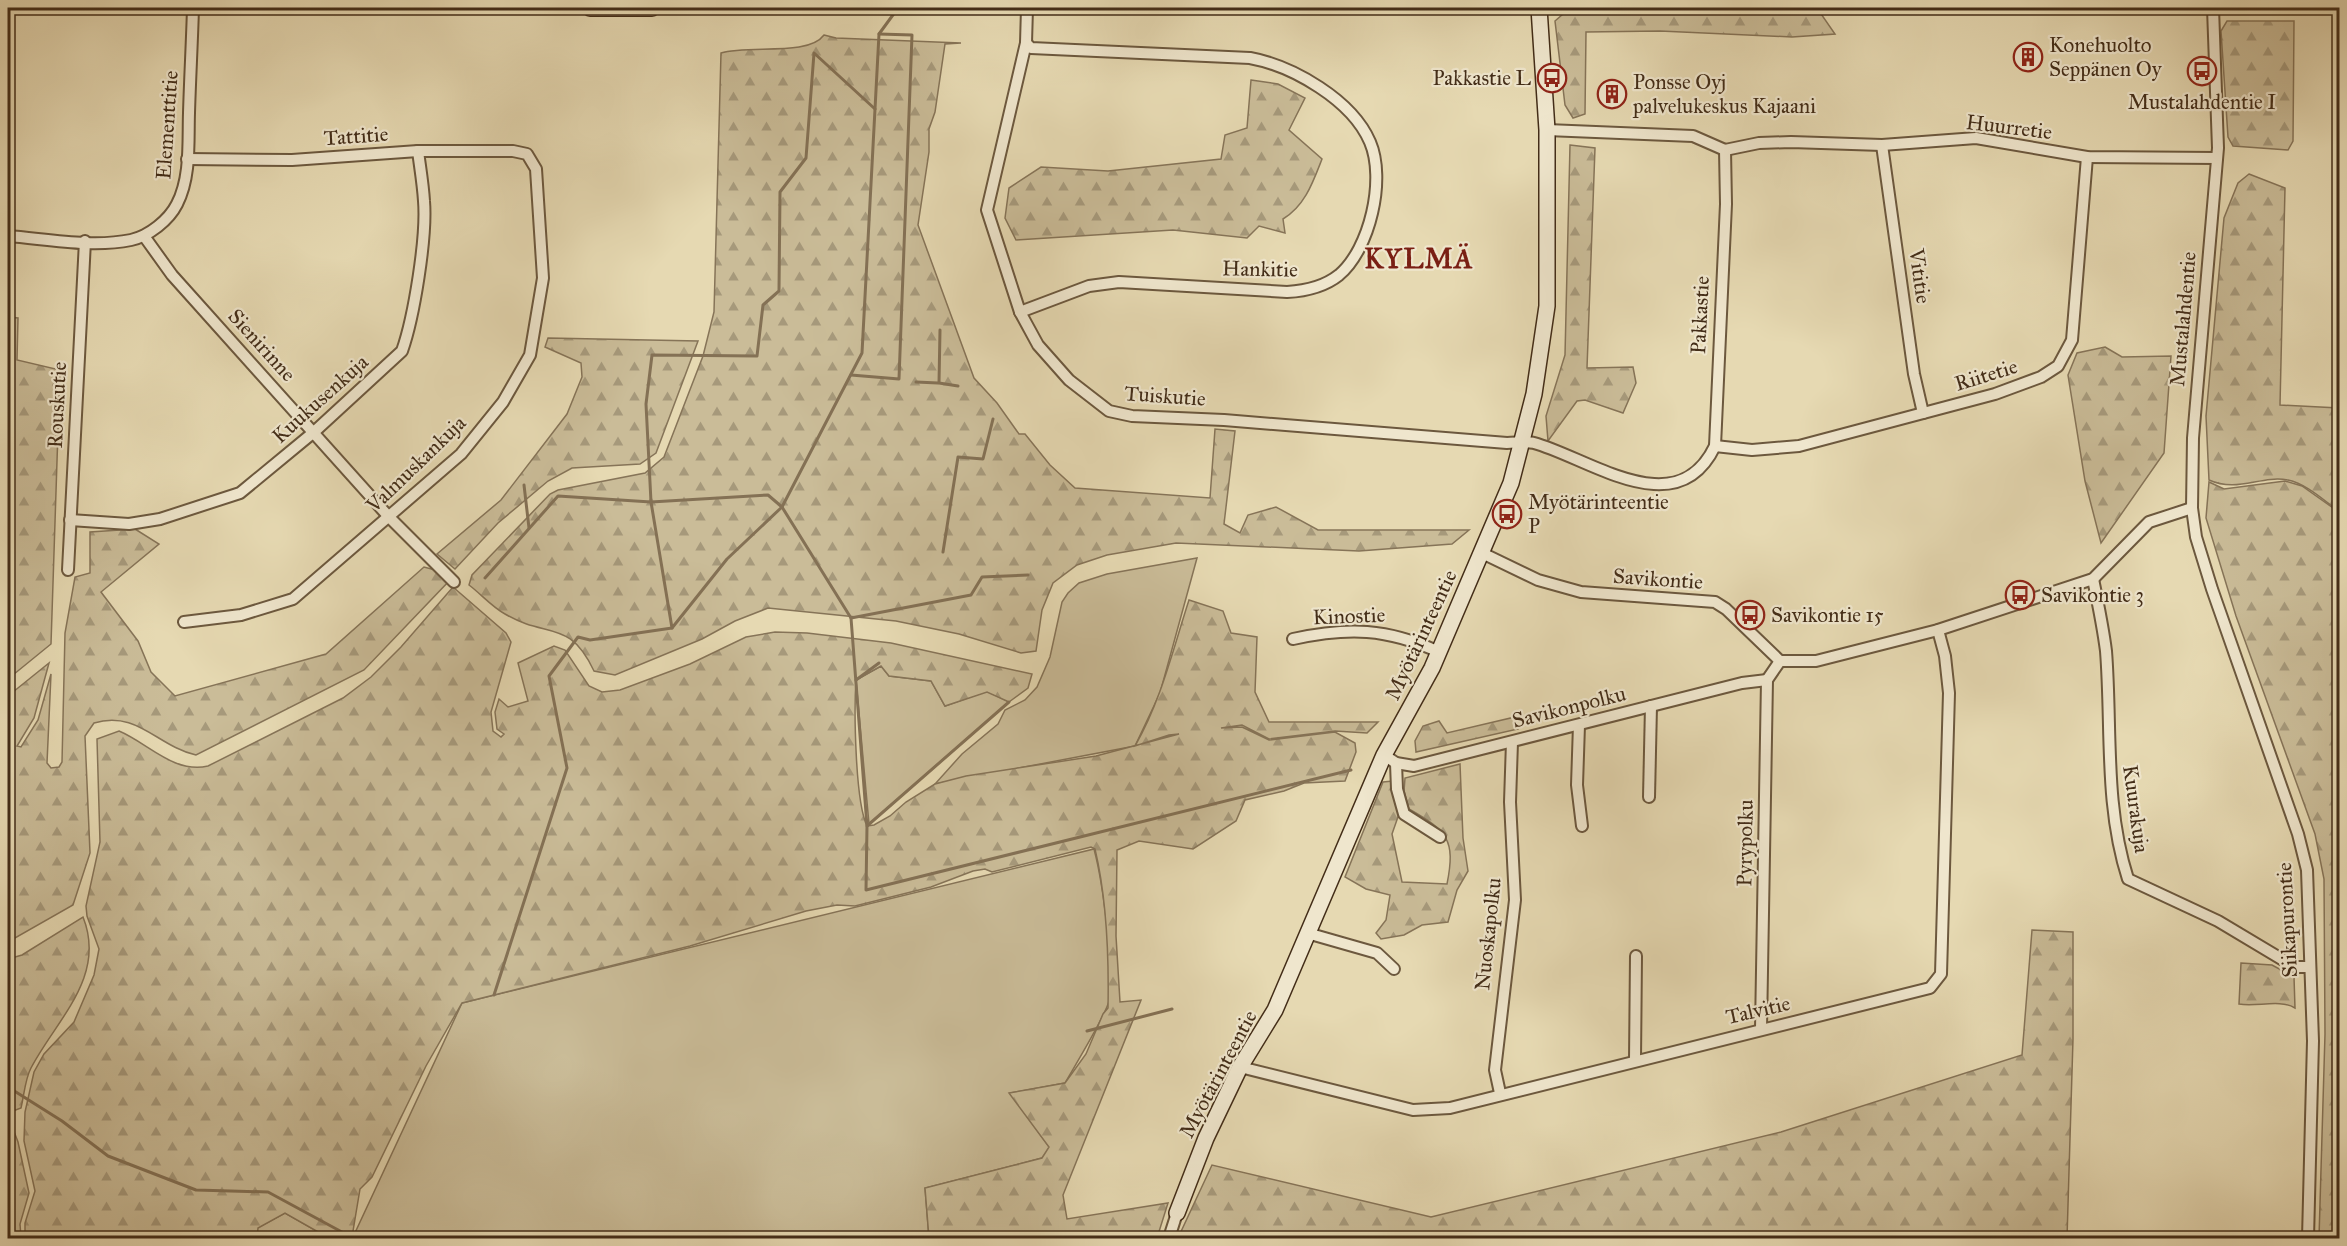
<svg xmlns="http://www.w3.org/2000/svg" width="2347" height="1246" font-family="'IM FELL Great Primer',serif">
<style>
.green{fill:#cabc98;stroke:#867458;stroke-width:1.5}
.forest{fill:url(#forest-firs);stroke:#867458;stroke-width:1.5}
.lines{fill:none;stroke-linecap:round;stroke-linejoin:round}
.stream{stroke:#847155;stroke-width:3}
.street-casing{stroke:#6c583e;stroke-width:14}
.secondary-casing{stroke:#432d18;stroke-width:18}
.street{stroke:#efe6cd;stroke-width:10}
.secondary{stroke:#efe6cd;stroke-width:15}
.labels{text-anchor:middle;stroke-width:4.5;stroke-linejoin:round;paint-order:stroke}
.poi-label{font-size:21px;fill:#432d18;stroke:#efe6cd;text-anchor:start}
.street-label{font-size:21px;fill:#432d18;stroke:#efe6cd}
.district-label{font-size:27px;font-weight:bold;letter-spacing:1.5px;fill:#7a1f14;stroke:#efe6cd}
</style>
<defs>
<pattern id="forest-firs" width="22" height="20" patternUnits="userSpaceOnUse" patternTransform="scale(1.5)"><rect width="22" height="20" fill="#cabc98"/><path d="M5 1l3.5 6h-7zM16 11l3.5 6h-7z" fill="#a6997b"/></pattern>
</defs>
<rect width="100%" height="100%" fill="#e6d9b2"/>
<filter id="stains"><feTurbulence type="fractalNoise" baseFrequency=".00333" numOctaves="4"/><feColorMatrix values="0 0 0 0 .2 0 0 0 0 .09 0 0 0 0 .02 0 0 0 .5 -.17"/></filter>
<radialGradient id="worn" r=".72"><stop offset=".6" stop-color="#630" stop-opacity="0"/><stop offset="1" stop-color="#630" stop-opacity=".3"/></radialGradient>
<g class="green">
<polygon points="1197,558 1160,693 1135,746 935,784 962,754 998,724 1005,710 1025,700 1037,687 1050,657 1062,602 1068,593 1079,583 1107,574"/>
<polygon points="881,666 889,676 931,681 945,706 987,691 1009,702 869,824 856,680"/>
<path d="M1094,849C1103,883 1114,966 1109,1001C1106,1015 1074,1067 1065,1083L1010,1093L1050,1148L1042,1158L925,1188L929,1238H257V1228L285,1213L327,1237H353L462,1003Z"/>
</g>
<g class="forest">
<polygon points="1570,8 1817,8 1835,34 1792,37 1660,31 1586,32 1585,114 1573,118 1565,105 1555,21"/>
<polygon points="2227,21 2294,21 2293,141 2288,150 2233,146 2228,137 2221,31"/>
<path d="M824,35L836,38L961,43L945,44L935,112L929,129V152L918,225L974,378L997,403L1019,434H1025L1050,465L1075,488L1210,498L1215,429L1235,431L1224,524L1240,533L1248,515L1276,507L1318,530H1469L1452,544L1359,551L1176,543L1107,555L1077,565L1053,583L1042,610L1036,651L1021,653L959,634L896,621L768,608L735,621L702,639L615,675L594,671C569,618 547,639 505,614C492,607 481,594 469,585L472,575L550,494L558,490L645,473L664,457L703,356L714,312L721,53C748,44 808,57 824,35Z"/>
<path d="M1251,80L1278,84L1305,98L1289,130L1322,159C1313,182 1305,206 1283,219L1285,233L1259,226L1247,238L1173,230L1016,240L1005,218L1009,188L1041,167L1108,171L1221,159L1225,135L1247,128Z"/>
<polygon points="1570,145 1595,148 1587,368 1633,367 1636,383 1623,413 1585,400 1577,401 1548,441 1546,416 1565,355"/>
<path d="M2249,174L2285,188L2280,405L2339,408V508L2336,509C2321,498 2306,484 2288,480C2260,475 2238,493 2209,480L2206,416L2224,218L2238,183Z"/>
<polygon points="8,317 18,318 17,360 60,370 51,644 8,679"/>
<polygon points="548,338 698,341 656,453 640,464 572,468 548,481 498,523 455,569 437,554 501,500 567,414 582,377 581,363 545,347"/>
<polygon points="2105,347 2122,357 2171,356 2164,453 2101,543 2085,481 2068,375 2077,353"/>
<polygon points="2285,481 2302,486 2336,510 2339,510 2339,1238 2319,1238 2325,1034 2324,879 2315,834 2236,616 2206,518 2209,482 2224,489"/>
<path d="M135,529L159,544L101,592L138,641L151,672L175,696L326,654L424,567L439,571L450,580L364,670L196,755C157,746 137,710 94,723L85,736L90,853L73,905L8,942V696L49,663L34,718L17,746L21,747L38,720L51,674L47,763L51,768L59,767L62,762L65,633L75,577L90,573V532Z"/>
<path d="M453,587L506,633L511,642L491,712L493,731L501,737L504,734L497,729L495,712L499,699L508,707L528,701L518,663L554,646L565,650L589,686L602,692L620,690L690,664L746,637L775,632L807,633L891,643L1032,674L1028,688L1009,702L987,692L945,706L931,681L889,676L881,666L856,680C854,710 855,801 867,826L874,825L890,816L906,802L935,784L966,776L1096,756L1179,734L1169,735L1135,746C1161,701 1173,649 1189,600L1223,611L1231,633L1257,637L1255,692L1269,722H1378L1367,733L1335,731L1269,739L1242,725L1221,728L1242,727L1269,740L1335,732L1355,743L1356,752L1345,781L1304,783L1284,791L1245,800L1236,821L1193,849L1139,841L1117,850L1116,936L1120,1002L1141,1000L1063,1195L1067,1219L1168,1203L1157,1238H929L925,1188L1042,1158L1049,1147L1009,1093L1065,1083L1086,1054L1103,1014L1108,1008C1109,956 1107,900 1095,849L1091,847L992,872L985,869L973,871L931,887L855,906L837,905L806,911L690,946L462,1003L426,1066L372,1177L360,1189L352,1237H327L285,1213L258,1228L257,1238H25V1223L35,1191L24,1141L25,1112L34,1072L44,1054L74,1022L94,975L99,949L87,916L86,906L100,842L97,739L119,731C148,743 174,774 208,766L343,698L371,677L401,647Z"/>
<polygon points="1515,717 1518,729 1416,752 1415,741 1423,726 1439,721 1447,733"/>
<path d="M1460,764L1463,838L1468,871L1457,890L1448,922L1422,925L1404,935L1381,939L1376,933L1386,920L1390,895L1366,889L1345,877L1383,782L1393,781L1399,814L1392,834L1402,882L1447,884C1456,839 1447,831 1409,809L1404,791L1405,778Z"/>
<path d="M83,917C107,977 56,1020 31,1068C25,1079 24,1096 21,1108L8,1113V959L22,955Z"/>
<polygon points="2032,930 2073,932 2073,1039 2067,1238 1178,1238 1212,1165 1431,1217 1781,1132 2022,1055"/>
<path d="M2241,963L2272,965L2294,977L2295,1008C2280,999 2257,1007 2239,1004Z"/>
<polygon points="8,1116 18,1142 29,1193 20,1224 21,1238 8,1238"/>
</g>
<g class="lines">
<g class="stream">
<polyline points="940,330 939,383 958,386"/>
<polyline points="851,375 899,379 912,35 879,34"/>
<polyline points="916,382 938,383"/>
<polyline points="524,485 529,528"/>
<polyline points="943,552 958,457 983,459 993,419"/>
<polyline points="485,578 558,496 651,502 768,495 782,507 851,618 971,595 982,577 1028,575"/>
<polyline points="851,618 867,826 1009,702"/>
<polyline points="672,628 651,502 646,404 652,355 757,356 763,305 779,291 780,192 806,158 814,53 875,109"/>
<polyline points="856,680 879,663"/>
<polyline points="867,826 866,890 1351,770"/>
<polyline points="494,995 567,768 549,676 578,637 590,640 672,628 727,559 782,507 862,353 879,34 898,8"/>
<polyline points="1087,1031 1172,1009"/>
<polyline points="8,1087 62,1121 108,1156 196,1190 268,1192 353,1238"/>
</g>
<g class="street-casing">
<g id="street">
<path d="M1027,8L1026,43L987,210L1020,312L1038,345L1069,380L1109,411L1132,416L1224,420L1507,443C1515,443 1527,441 1534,443C1589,458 1677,526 1715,446L1726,204L1725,150L1693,136L1547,130"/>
<polyline points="2213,8 2218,148 2193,438 2192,508 2196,537 2212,589 2298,834 2307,870 2313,1041 2308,1238"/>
<polyline points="1882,145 1914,374 1923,413"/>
<polyline points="1725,150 1759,143 1791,142 1882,145 1976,138 2087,157 2217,158"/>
<path d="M8,236C47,239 92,248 131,240C149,236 169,220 177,204C191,177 188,142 189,113C190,78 192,43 193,8"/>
<polyline points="144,236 172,275 389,517 454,582"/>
<path d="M1020,312L1089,286L1119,282L1287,292C1305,291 1324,287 1339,275C1370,249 1386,179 1370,142C1352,100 1293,66 1250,58L1031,48L1026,43"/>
<polyline points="1715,446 1752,450 1799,446 1995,394 2041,377 2058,366 2072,340 2087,157"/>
<path d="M70,520L129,524L160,519L240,493L314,432L402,351C414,317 427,237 424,201C423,184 420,167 418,151"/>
<polyline points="1482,553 1538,580 1581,592 1715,602 1726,609 1780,661 1816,661 1938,630 2093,579 2149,522 2192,508"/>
<polyline points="68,570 85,241"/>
<path d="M2093,579C2098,603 2103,627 2106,651C2112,728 2104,805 2128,879L2218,921L2295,967H2309"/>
<polyline points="184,622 241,615 293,599 461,454 503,402 530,355 543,278 536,169 527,154 513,151 418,151 292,160 187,159"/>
<path d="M1293,639C1348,627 1387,628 1439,652"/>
<polyline points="1579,725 1577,785 1582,826"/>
<polyline points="1384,755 1396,763 1414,766 1742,683 1767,680"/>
<polyline points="1396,763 1397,789 1404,814 1440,837"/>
<polyline points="1649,797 1651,706"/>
<polyline points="1307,933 1377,953 1394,969"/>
<polyline points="1761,1029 1767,680 1780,661"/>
<polyline points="1635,1060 1636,956"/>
<polyline points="1240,1067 1413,1110 1450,1108 1930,988 1941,974 1949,693 1945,656 1938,630"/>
<polyline points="1500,1093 1495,1070 1515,900 1510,802 1512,742"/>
<polyline points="1169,1238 1177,1213"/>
</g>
</g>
<g class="secondary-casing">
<g id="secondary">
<polyline points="590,8 652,8"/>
<polyline points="1177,1213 1206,1138 1240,1067 1275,1010 1384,755 1432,668 1511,483 1534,394 1547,306 1547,130 1539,8"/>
</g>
</g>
<use href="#street" class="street"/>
<use href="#secondary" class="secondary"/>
</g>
<defs>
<g id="building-ring" transform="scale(1.5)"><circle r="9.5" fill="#efe6cd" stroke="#8f2418" stroke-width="1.5"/><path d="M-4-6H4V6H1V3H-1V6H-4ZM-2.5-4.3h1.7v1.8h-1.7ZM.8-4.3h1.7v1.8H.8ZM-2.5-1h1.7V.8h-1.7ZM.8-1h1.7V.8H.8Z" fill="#8f2418"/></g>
<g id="bus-ring" transform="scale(1.5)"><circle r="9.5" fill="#efe6cd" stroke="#8f2418" stroke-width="1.5"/><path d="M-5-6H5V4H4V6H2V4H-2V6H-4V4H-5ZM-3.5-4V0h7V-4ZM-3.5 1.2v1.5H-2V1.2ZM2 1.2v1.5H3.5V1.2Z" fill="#8f2418"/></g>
</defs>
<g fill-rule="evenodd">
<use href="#building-ring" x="2028" y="57"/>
<use href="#bus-ring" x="2202" y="71"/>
<use href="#bus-ring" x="1552" y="78"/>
<use href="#building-ring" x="1612" y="94"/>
<use href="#bus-ring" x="1507" y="514"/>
<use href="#bus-ring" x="2020" y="595"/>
<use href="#bus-ring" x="1750" y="615"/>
</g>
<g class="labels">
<g class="poi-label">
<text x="2049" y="52">Konehuolto<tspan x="2049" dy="24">Seppänen Oy</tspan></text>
<text x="1531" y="85" text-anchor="end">Pakkastie L</text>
<text x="1633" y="89">Ponsse Oyj<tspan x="1633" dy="24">palvelukeskus Kajaani</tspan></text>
<text x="2202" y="109" text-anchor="middle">Mustalahdentie I</text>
<text x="1528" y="509">Myötärinteentie<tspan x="1528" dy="24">P</tspan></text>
<text x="2041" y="602">Savikontie 3</text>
<text x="1771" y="622">Savikontie 15</text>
</g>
<g class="street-label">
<text transform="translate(167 125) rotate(-86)" y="7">Elementtitie</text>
<text transform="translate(2009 127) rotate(7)" y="7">Huurretie</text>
<text transform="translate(356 136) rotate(-4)" y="7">Tattitie</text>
<text transform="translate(1260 269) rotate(1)" y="7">Hankitie</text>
<text transform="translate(1920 276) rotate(82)" y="7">Vititie</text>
<text transform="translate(1700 315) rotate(-87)" y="7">Pakkastie</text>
<text transform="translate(2183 319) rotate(-85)" y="7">Mustalahdentie</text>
<text transform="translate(262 345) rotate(48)" y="7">Sienirinne</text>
<text transform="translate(1986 375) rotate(-17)" y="7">Riitetie</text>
<text transform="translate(1165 396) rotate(4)" y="7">Tuiskutie</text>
<text transform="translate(320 399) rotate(-42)" y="7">Kuukusenkuja</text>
<text transform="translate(57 405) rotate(-87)" y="7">Rouskutie</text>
<text transform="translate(416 464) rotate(-44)" y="7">Valmuskankuja</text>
<text transform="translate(1658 579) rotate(4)" y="7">Savikontie</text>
<text transform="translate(1349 616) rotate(-2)" y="7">Kinostie</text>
<text transform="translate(1421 635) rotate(-65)" y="7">Myötärinteentie</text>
<text transform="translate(1569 707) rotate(-14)" y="7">Savikonpolku</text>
<text transform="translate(2136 809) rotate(82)" y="7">Kuurakuja</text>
<text transform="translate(1745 843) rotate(-89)" y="7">Pyrypolku</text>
<text transform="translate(2287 920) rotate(-93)" y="7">Siikapurontie</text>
<text transform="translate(1488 934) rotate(-84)" y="7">Nuoskapolku</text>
<text transform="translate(1758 1010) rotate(-13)" y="7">Talvitie</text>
<text transform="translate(1218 1074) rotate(-62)" y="7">Myötärinteentie</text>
</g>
<g class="district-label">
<text x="1419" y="268">KYLMÄ</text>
</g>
</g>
<rect width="2347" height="1246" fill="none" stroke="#e6d9b2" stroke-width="30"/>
<rect x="9" y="9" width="2329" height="1228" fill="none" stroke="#432d18" stroke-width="3"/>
<rect x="15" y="15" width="2317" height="1216" fill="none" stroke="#432d18" stroke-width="1.5"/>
<rect width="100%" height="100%" filter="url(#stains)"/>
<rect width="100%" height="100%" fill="url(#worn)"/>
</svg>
